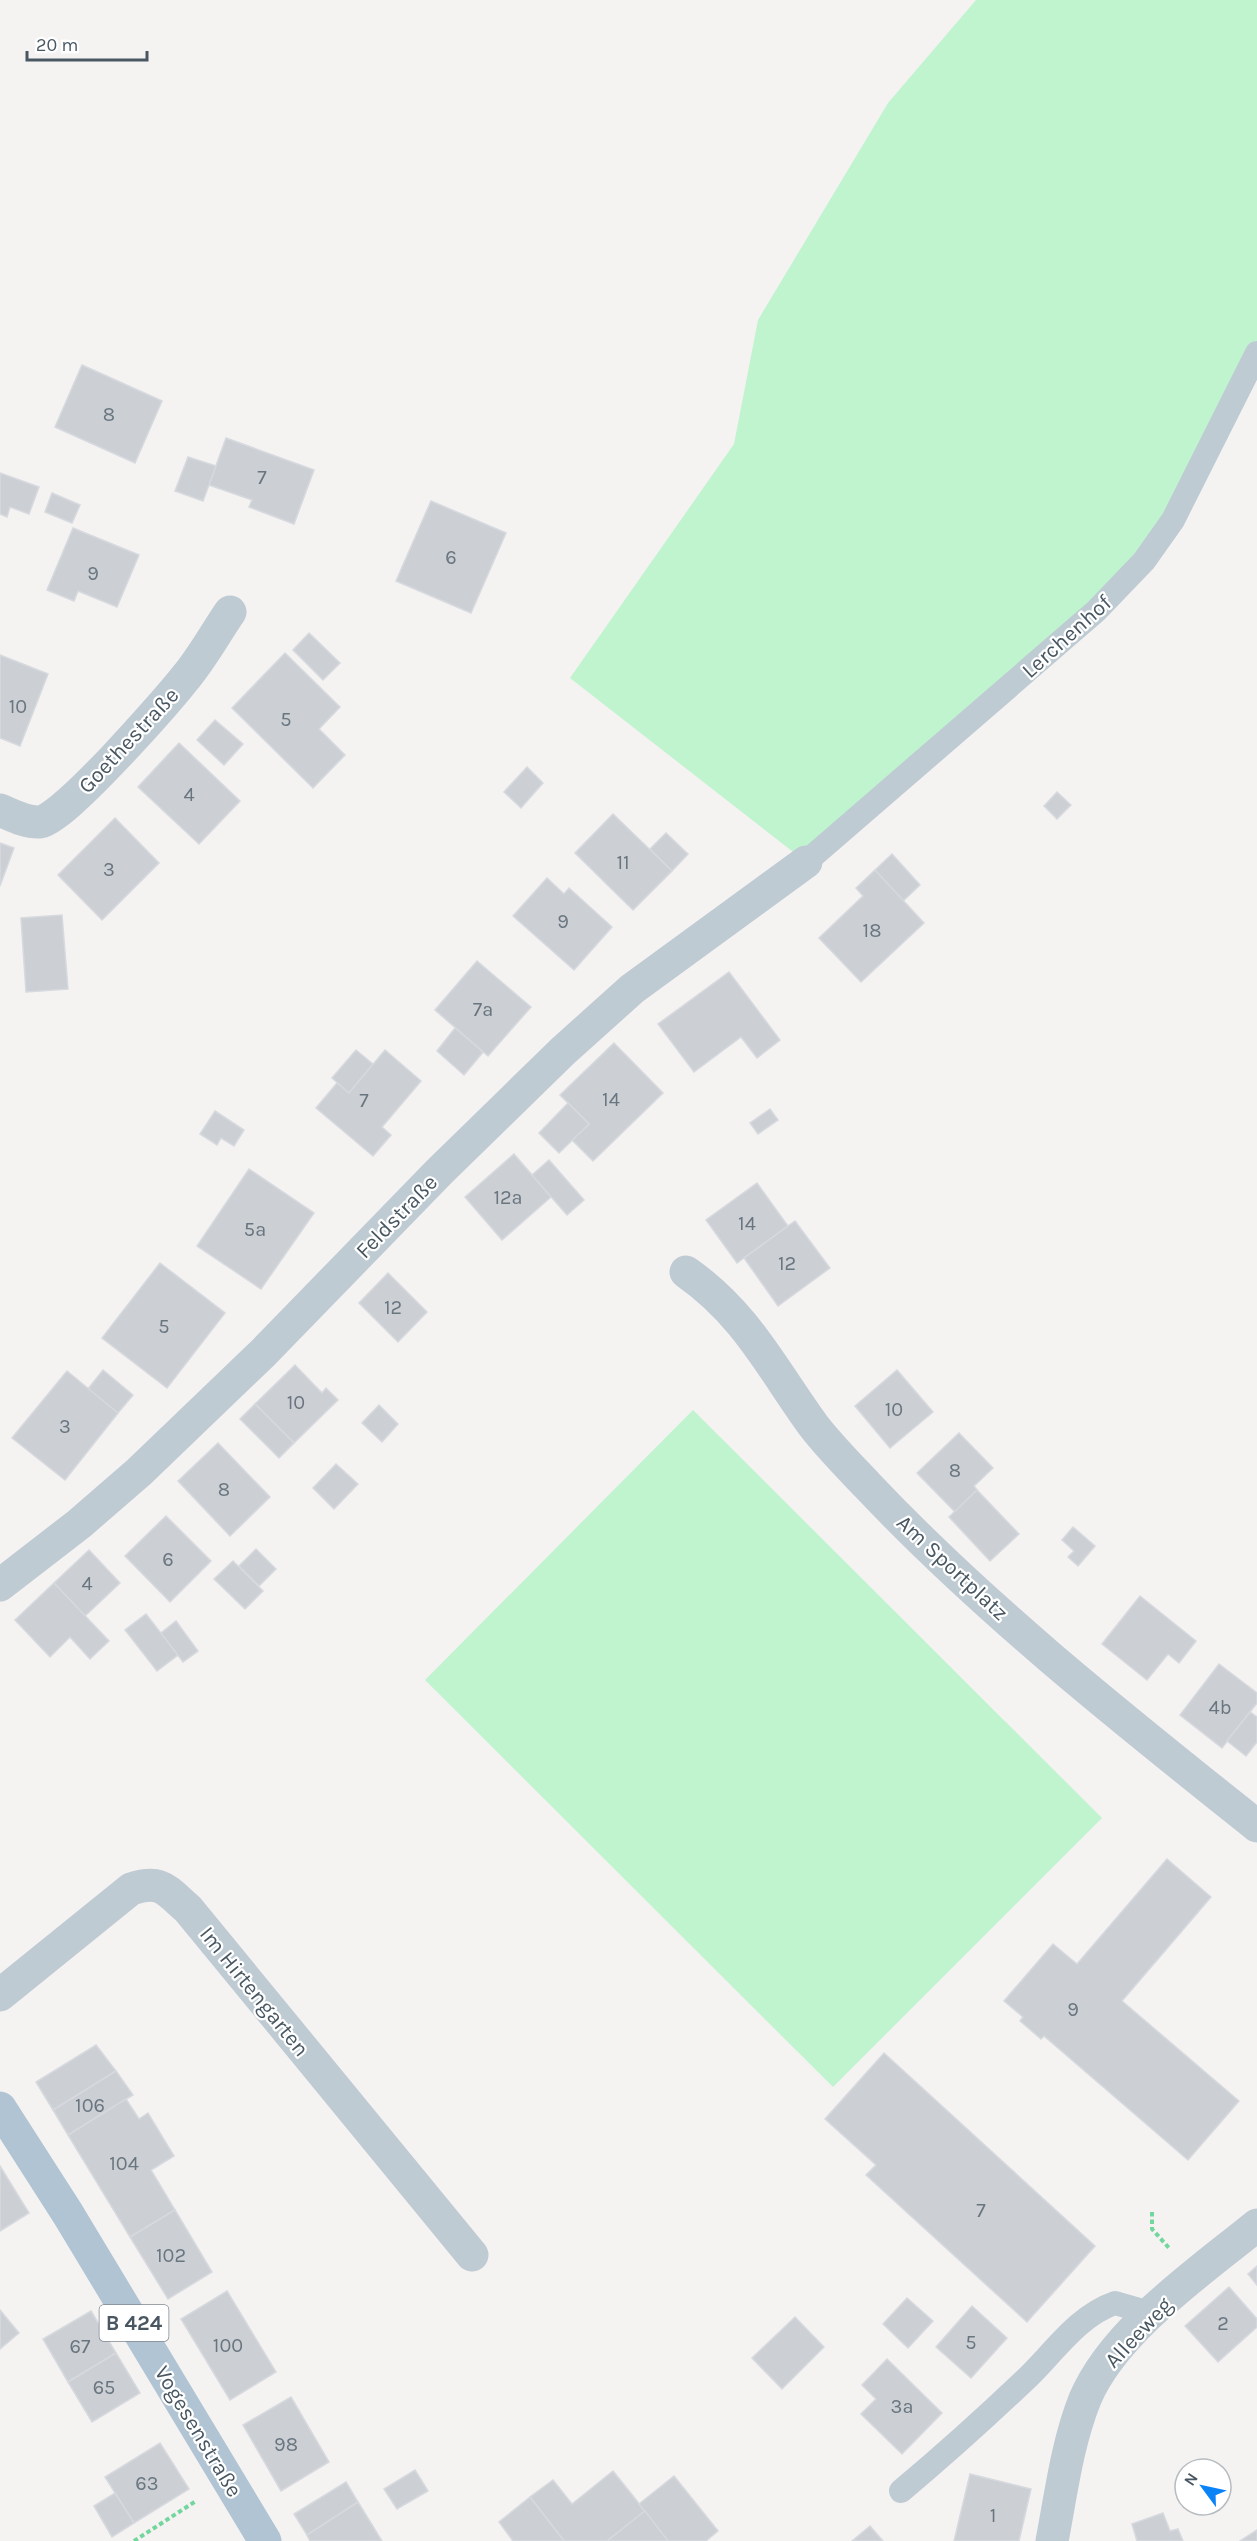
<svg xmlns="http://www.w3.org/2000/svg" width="1257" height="2541" font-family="Karla,sans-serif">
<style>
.green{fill:#bff4cf}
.building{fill:#ccd0d5;stroke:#d6d9de;stroke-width:1.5}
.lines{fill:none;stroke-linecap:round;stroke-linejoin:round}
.path{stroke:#73d69e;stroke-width:4;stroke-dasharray:4.5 3;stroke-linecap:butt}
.service{stroke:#bfcbd3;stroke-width:24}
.minor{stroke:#bfcbd3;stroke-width:33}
.primary{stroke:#b0c4d3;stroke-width:33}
.labels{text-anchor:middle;stroke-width:4.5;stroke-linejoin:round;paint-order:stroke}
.number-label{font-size:20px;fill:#69757f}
.shield{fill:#fff;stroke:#7f8991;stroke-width:1.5}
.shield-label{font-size:21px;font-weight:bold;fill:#485762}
.street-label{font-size:22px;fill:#485762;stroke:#fff}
</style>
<rect width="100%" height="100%" fill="#f5f2f2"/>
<g class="green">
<polygon points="976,0 1257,0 1257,353 1144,561 806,862 570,678 734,444 758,320 888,103"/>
<polygon points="693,1410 1102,1818 833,2087 425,1680"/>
</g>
<g class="building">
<polygon points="82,365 162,401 135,463 55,427"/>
<polygon points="226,438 314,470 294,524 249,507 252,500 209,485"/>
<polygon points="188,457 216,466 203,501 175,491"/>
<polygon points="0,473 39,487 29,514 10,507 7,517 0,514"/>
<polygon points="52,493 80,505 72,523 45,512"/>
<polygon points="431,501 506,533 471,613 396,581"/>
<polygon points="73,528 139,555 117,607 78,591 74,601 47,590"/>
<polygon points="309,633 340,663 323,680 293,650"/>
<polygon points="285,653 340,707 319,729 345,755 313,788 232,708"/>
<polygon points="0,655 48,674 20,746 0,738"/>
<polygon points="215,720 243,744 224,765 197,740"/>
<polygon points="179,743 240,801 199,844 138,787"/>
<polygon points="527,767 543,783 521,808 504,792"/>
<polygon points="1057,792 1071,805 1057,819 1044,806"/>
<polygon points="613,814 672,871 633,910 575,853"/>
<polygon points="115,818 159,863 102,920 58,875"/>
<polygon points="666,833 688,854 672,871 650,849"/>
<polygon points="0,843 14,848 0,886"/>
<polygon points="892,854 920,885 903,901 875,870"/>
<polygon points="875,870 924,923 861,982 819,938 863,896 856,888"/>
<polygon points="547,878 564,894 569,888 612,927 574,970 513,916"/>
<polygon points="62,915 68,989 26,992 21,918"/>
<polygon points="477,961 531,1007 488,1056 435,1010"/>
<polygon points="729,972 780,1040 757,1058 741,1037 694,1072 658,1024"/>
<polygon points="455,1028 483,1052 464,1075 437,1051"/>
<polygon points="614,1043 663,1093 593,1161 572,1140 589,1124 560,1095"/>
<polygon points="356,1050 373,1064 349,1093 332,1078"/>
<polygon points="385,1050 421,1081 382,1127 391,1135 373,1156 316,1108 337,1083 349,1093"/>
<polygon points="568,1103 589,1124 559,1153 539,1133"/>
<polygon points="770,1109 778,1120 758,1134 750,1123"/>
<polygon points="215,1111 244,1130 234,1146 221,1138 217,1145 200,1134"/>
<polygon points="514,1154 551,1197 502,1240 465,1197"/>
<polygon points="549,1160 584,1200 567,1215 532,1175"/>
<polygon points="249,1169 314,1213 261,1289 197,1246"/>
<polygon points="757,1183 788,1226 737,1263 706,1220"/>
<polygon points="795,1221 830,1268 778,1306 744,1258"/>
<polygon points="160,1263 225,1313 167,1388 102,1338"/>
<polygon points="388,1273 427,1312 398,1342 359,1303"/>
<polygon points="295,1365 322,1393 326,1388 338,1400 294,1443 255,1404"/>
<polygon points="103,1370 133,1395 118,1413 88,1389"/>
<polygon points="897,1370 933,1412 890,1448 855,1406"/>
<polygon points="67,1371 118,1413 65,1480 12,1438"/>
<polygon points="255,1404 294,1443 279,1458 240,1419"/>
<polygon points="379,1405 398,1424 382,1442 362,1423"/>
<polygon points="959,1433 993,1468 974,1486 977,1490 955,1512 917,1473"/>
<polygon points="218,1443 270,1497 230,1536 178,1481"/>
<polygon points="336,1464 358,1484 334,1509 313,1488"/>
<polygon points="977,1490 1019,1534 990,1561 949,1517"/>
<polygon points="166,1516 211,1561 170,1602 125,1556"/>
<polygon points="1073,1527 1095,1546 1078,1566 1068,1557 1074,1551 1062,1540"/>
<polygon points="256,1549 276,1569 259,1586 239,1566"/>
<polygon points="89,1550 120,1583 85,1616 54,1583"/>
<polygon points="233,1561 263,1591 245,1609 214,1579"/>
<polygon points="54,1583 109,1641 90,1659 70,1637 50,1657 15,1620"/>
<polygon points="1140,1596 1196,1641 1179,1663 1168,1654 1147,1680 1102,1644"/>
<polygon points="146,1614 178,1655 157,1671 125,1630"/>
<polygon points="176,1621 198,1651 183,1662 161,1633"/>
<polygon points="1219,1664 1257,1693 1257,1703 1222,1748 1180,1715"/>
<polygon points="1250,1712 1257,1717 1257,1742 1246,1756 1227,1741"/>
<polygon points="1167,1859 1211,1897 1122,2001 1239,2101 1188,2160 1044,2036 1041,2039 1020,2021 1023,2017 1004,2001 1053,1944 1077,1964"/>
<polygon points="96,2045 116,2071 53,2110 36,2082"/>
<polygon points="884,2053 1095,2246 1027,2322 866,2175 876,2165 825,2119"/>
<polygon points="116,2071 133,2095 68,2135 53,2110"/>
<polygon points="126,2099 139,2119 148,2113 174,2156 151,2170 175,2210 130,2237 68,2135"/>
<polygon points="0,2166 29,2213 0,2231"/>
<polygon points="175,2210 212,2272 168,2299 130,2237"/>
<polygon points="1257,2266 1257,2285 1248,2274"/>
<polygon points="1229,2287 1257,2319 1257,2327 1218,2362 1185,2326"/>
<polygon points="227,2291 276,2372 230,2400 181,2319"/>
<polygon points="907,2298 933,2321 908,2348 883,2324"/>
<polygon points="972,2306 1007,2338 971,2378 936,2347"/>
<polygon points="0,2310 19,2333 0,2349"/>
<polygon points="91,2311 116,2353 68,2382 43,2339"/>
<polygon points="795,2317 824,2347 782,2389 752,2358"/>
<polygon points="116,2353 140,2393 92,2422 68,2382"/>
<polygon points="887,2359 942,2413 902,2454 861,2414 876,2399 862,2385"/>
<polygon points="291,2397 329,2462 281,2491 243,2425"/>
<polygon points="160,2443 189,2489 134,2523 105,2477"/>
<polygon points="415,2470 428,2491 397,2509 384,2489"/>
<polygon points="613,2471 645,2511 607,2541 564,2541 530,2497 553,2480 572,2504"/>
<polygon points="970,2474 1031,2489 1019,2541 954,2541"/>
<polygon points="674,2476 718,2531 706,2541 668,2541 639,2504"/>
<polygon points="346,2482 358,2502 307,2535 294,2514"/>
<polygon points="115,2493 134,2523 112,2537 94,2506"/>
<polygon points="530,2497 564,2541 513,2541 499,2522"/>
<polygon points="358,2502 382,2541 310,2541 307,2535"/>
<polygon points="645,2511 668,2541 607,2541"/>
<polygon points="1163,2513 1170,2531 1178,2529 1183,2541 1137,2541 1132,2524"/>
<polygon points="870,2526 883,2541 852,2541"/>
<polygon points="1257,2530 1257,2541 1240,2541"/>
</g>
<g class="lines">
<g class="path">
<polyline points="1152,2212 1152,2229 1169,2248"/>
<polyline points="134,2541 196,2501"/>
</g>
<g class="service">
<polyline points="806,862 1096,611 1144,561 1173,520 1257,353"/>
<path d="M901,2491C944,2455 985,2418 1025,2380C1053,2354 1077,2316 1115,2303L1150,2313"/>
</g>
<g class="minor">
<path d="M0,810C12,815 26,823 40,822C63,820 167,701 186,677C202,658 215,634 230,612"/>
<path d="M686,1272C746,1314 771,1367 813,1425C829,1446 849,1466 867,1485C985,1610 1123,1719 1257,1826"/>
<polyline points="0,1585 79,1524 139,1472 263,1353 439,1172 563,1051 632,989 806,862"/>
<path d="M0,1995L131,1889C162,1879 166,1890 188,1909L472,2255"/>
<path d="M1052,2541C1061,2494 1067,2444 1085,2399C1114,2330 1201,2271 1257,2225"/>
</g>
<polyline class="primary" points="0,2108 68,2214 265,2541"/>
</g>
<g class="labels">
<g class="number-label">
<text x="109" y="421">8</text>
<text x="262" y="484">7</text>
<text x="451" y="564">6</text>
<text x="93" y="580">9</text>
<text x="18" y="713">10</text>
<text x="286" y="726">5</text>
<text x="189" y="801">4</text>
<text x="623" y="869">11</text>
<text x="109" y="876">3</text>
<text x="563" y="928">9</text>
<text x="872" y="937">18</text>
<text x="483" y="1016">7a</text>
<text x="611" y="1106">14</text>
<text x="364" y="1107">7</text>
<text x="508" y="1204">12a</text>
<text x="747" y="1230">14</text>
<text x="255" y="1236">5a</text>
<text x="787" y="1270">12</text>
<text x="393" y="1314">12</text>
<text x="164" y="1333">5</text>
<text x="296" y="1409">10</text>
<text x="894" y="1416">10</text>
<text x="65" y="1433">3</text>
<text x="955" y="1477">8</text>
<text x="224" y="1496">8</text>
<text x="168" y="1566">6</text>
<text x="87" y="1590">4</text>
<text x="1220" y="1714">4b</text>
<text x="1073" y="2016">9</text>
<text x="90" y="2112">106</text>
<text x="124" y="2170">104</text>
<text x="981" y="2217">7</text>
<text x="171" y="2262">102</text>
<text x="1223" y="2330">2</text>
<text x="971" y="2349">5</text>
<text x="228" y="2352">100</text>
<text x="80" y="2353">67</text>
<text x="104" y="2394">65</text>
<text x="902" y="2413">3a</text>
<text x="286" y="2451">98</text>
<text x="147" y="2490">63</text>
<text x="993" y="2522">1</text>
</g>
<rect class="shield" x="99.5" y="2305" width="69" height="36" rx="4.5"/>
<g class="shield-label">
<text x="134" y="2330">B 424</text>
</g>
<g class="street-label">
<text transform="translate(1066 636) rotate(-42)" y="8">Lerchenhof</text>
<text transform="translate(128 740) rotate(-47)" y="8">Goethestraße</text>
<text transform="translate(396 1216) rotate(-46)" y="8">Feldstraße</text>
<text transform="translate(953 1567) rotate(43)" y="8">Am Sportplatz</text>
<text transform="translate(255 1991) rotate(51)" y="8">Im Hirtengarten</text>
<text transform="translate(1138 2332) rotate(-47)" y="8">Alleeweg</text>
<text transform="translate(199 2431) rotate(59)" y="8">Vogesenstraße</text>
</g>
</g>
<g transform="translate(1203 2487) rotate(303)"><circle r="28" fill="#ffffff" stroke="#b6bcc0" stroke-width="1.5"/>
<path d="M0-4.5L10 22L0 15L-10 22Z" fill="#0a83f7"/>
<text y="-9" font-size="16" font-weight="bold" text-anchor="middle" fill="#485762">N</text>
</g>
<path d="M27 51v9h120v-9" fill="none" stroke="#485762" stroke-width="3"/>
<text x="36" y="51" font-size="18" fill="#485762" stroke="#ffffff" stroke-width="4.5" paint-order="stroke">20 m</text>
</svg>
